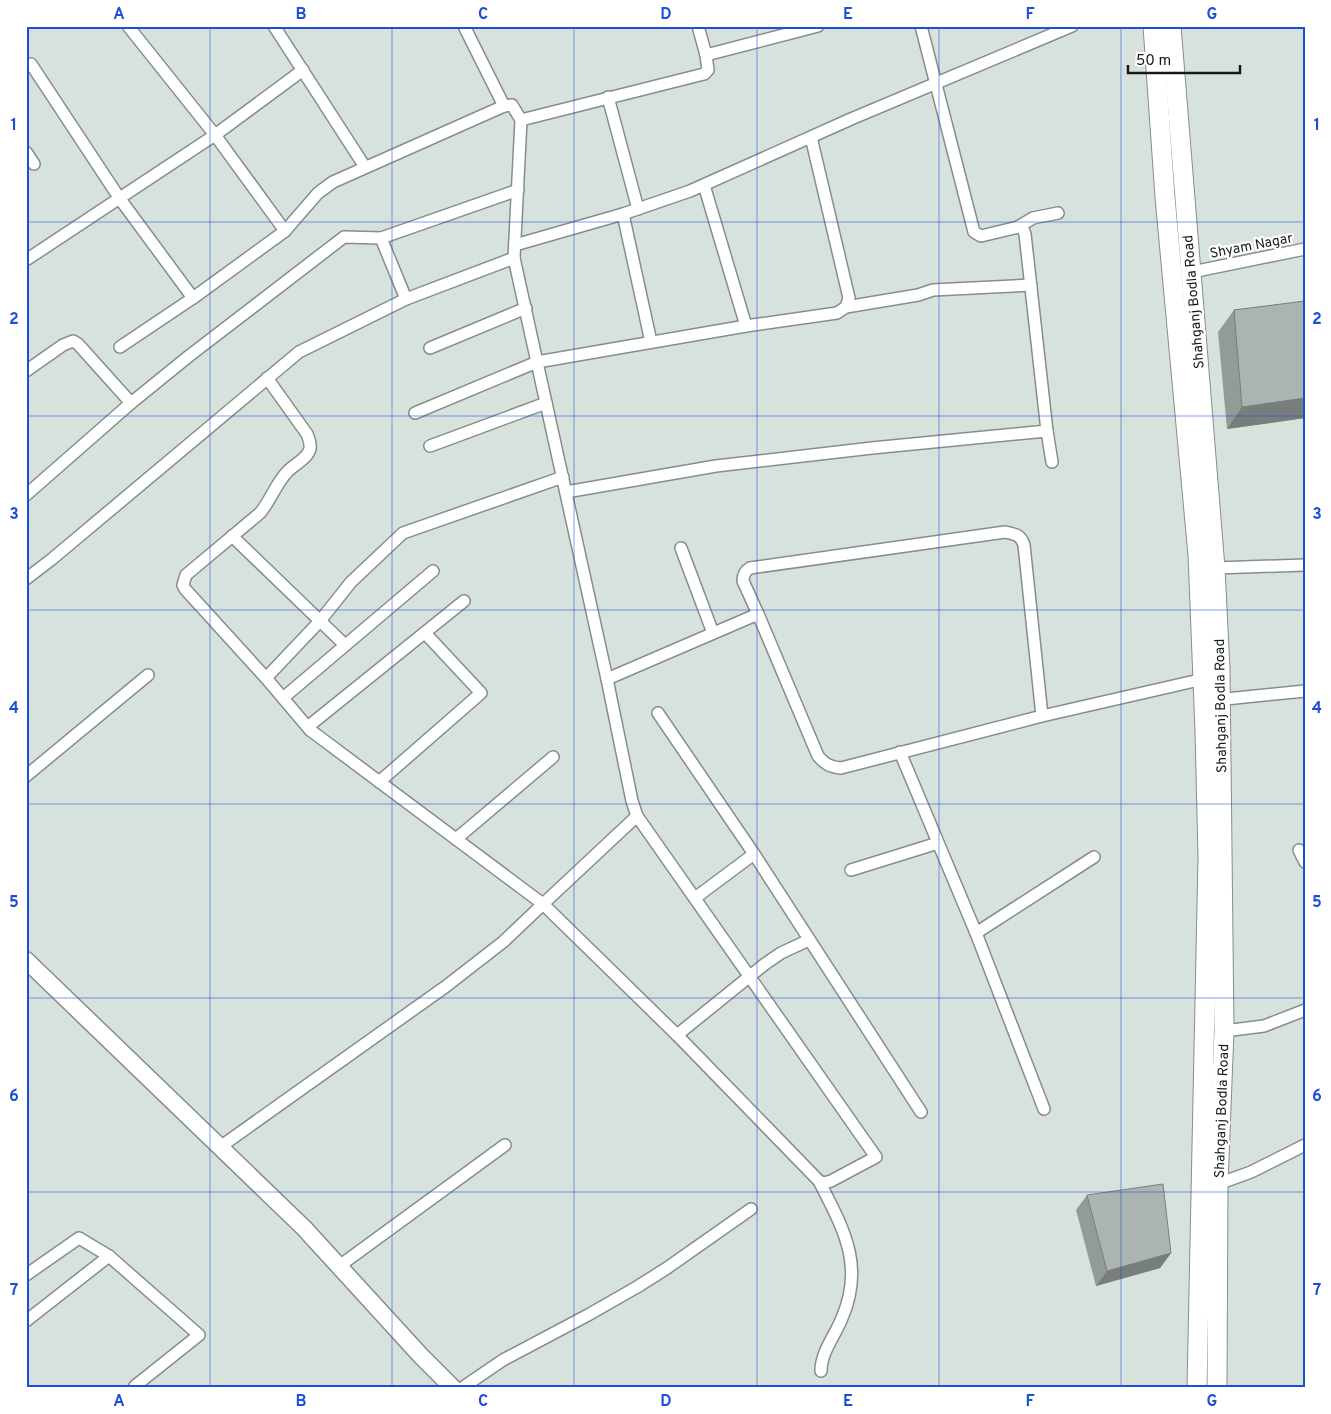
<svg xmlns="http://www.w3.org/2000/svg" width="1331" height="1414" font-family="Overpass,sans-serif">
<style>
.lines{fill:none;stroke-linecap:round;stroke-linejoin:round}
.minor-casing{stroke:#858e8a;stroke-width:14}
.secondary-casing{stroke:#858e8a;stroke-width:19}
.primary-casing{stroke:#858e8a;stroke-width:21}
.minor{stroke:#fff;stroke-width:11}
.secondary{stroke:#fff;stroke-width:16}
.primary{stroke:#fff;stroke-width:19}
.wall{fill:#939b97}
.shaded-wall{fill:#787e7b}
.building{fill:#abb4b0;stroke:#787e7b}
.grid{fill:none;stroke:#1d4ed8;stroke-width:1;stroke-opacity:0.55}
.labels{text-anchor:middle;stroke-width:4.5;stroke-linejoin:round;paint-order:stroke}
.street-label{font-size:14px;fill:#171a19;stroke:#fff}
.neatline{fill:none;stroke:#1d4ed8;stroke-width:2}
.grid-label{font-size:16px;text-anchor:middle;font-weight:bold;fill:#1d4ed8}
</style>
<rect width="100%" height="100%" fill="#d8e2dd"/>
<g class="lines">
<g class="minor-casing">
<g id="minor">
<polyline points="274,26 365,167"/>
<polyline points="464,26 504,106"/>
<polyline points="698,26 706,55"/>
<polyline points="921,26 974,232 981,236 1018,227 1023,229 1025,234 1047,431 1052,462"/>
<polyline points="31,64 120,199 193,298 285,231 215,135 303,70"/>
<polyline points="608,97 638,209"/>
<polyline points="811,137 849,298 846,307"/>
<polyline points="26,152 34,164"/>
<polyline points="704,185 746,326"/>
<polyline points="623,214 651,342"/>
<polyline points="1018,227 1033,218 1058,213"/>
<polyline points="285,231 318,193 333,182 504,106 512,105 521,120"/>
<polyline points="381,238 406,299"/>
<polyline points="515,245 623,214 690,191 851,119 1072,26"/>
<polyline points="26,260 215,135 128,26"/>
<polyline points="1187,273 1305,249"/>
<polyline points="120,347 193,298"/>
<polyline points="430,348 526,308"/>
<polyline points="26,371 63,345 73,341 78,344 131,403"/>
<path d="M267,378L307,434C309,439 311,443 310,449C307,459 295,464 288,471C276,483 271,500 260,513L186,575L183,585L185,589L266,678L310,730"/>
<polyline points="415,413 537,362 746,326 837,313 846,307 918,295 933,290 1031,285"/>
<polyline points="430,446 546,403"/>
<polyline points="566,492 716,466 872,448 1047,431"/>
<polyline points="26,495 131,403 189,356 344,237 381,238 518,190"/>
<polyline points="232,536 345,645"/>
<polyline points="681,548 713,633"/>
<polyline points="1215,568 1305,565"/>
<polyline points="26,579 52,559 299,352 406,299 514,258"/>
<polyline points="464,601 310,725 310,730 543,904 637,816"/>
<path d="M758,614L743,581C743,575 745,571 750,568L1005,532C1015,534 1021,535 1024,545L1042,716"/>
<polyline points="266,678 320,621 351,582 403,533 563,477"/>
<polyline points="607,679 514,258 521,120 704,74 708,70 706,55 818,26"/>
<polyline points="283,698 433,571"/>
<polyline points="1216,700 1305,691"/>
<polyline points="658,713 754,854 921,1112"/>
<polyline points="900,752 976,933 1094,857"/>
<polyline points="26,776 148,675"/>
<polyline points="379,782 481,693 425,633"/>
<polyline points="456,839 553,757"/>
<polyline points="1299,850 1305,862"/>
<polyline points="851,870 938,843"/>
<polyline points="695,898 754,854"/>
<polyline points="976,933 1044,1109"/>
<polyline points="1224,1031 1264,1026 1305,1010"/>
<polyline points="677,1035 765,964 781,953 809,940"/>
<path d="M220,1147L445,987L503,942L543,904L677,1035L819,1181L824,1183L831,1181L876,1157L637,816L632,801L607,679L758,614L818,756C825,764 830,767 841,768L1042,716L1208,678"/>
<path d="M819,1181C843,1228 865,1265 842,1318C835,1336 821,1352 821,1371"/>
<polyline points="1218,1184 1251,1172 1305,1145"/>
<polyline points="338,1267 505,1145"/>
<polyline points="26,1275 79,1238 109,1256 199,1335 135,1386"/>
<polyline points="26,1321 109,1256"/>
<polyline points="462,1388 503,1360 588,1315 637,1287 667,1268 751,1209"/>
</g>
</g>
<g class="secondary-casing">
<polyline id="secondary" points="26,960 304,1228 421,1356 453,1388"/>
</g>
<g class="primary-casing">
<g id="primary">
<polyline points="1153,26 1165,197 1198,555 1205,731 1208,857 1197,1388"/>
<polyline points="1171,26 1215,568 1220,669 1224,1031 1218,1184 1217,1388"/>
</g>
</g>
<use href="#minor" class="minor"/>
<use href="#secondary" class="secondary"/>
<use href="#primary" class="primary"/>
</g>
<g class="wall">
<polygon points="1305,301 1305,418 1227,429 1218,332 1234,310"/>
<polygon points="1087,1195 1171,1253 1160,1268 1096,1286 1076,1210"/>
</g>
<g class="shaded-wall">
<polygon points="1305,398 1305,418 1227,429 1242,407"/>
<polygon points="1171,1253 1160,1268 1096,1286 1107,1271"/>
</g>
<g class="building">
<polygon points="1305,301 1305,398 1242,407 1234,310"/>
<polygon points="1163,1184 1171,1253 1107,1271 1087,1195"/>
</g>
<path class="grid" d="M210,26V1388M392,26V1388M574,26V1388M757,26V1388M939,26V1388M1121,26V1388M26,222H1305M26,416H1305M26,610H1305M26,804H1305M26,998H1305M26,1192H1305"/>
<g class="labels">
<g class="street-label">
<text transform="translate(1251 245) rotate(-11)" y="5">Shyam Nagar</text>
<text transform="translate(1193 302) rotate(-95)" y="5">Shahganj Bodla Road</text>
<text transform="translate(1220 706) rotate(-91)" y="5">Shahganj Bodla Road</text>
<text transform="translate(1221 1111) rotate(-88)" y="5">Shahganj Bodla Road</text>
</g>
</g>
<rect width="1331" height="1414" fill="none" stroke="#ffffff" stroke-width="55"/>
<path d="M1128 65v8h112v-8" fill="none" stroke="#171a19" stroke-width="2.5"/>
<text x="1136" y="65" font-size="15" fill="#171a19" stroke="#ffffff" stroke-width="4" paint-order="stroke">50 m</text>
<rect x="28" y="28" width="1276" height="1358" class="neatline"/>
<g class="grid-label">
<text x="119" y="19">A</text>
<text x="301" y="19">B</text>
<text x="483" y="19">C</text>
<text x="666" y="19">D</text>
<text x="848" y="19">E</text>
<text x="1030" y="19">F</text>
<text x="1212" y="19">G</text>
<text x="14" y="130">1</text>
<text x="1317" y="130">1</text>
<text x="14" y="324">2</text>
<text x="1317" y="324">2</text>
<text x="14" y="519">3</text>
<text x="1317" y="519">3</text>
<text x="14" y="713">4</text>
<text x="1317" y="713">4</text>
<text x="14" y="907">5</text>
<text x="1317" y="907">5</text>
<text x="14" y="1101">6</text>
<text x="1317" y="1101">6</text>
<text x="14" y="1295">7</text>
<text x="1317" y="1295">7</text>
<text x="119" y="1406">A</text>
<text x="301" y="1406">B</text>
<text x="483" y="1406">C</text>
<text x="666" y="1406">D</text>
<text x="848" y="1406">E</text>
<text x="1030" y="1406">F</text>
<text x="1212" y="1406">G</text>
</g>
</svg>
